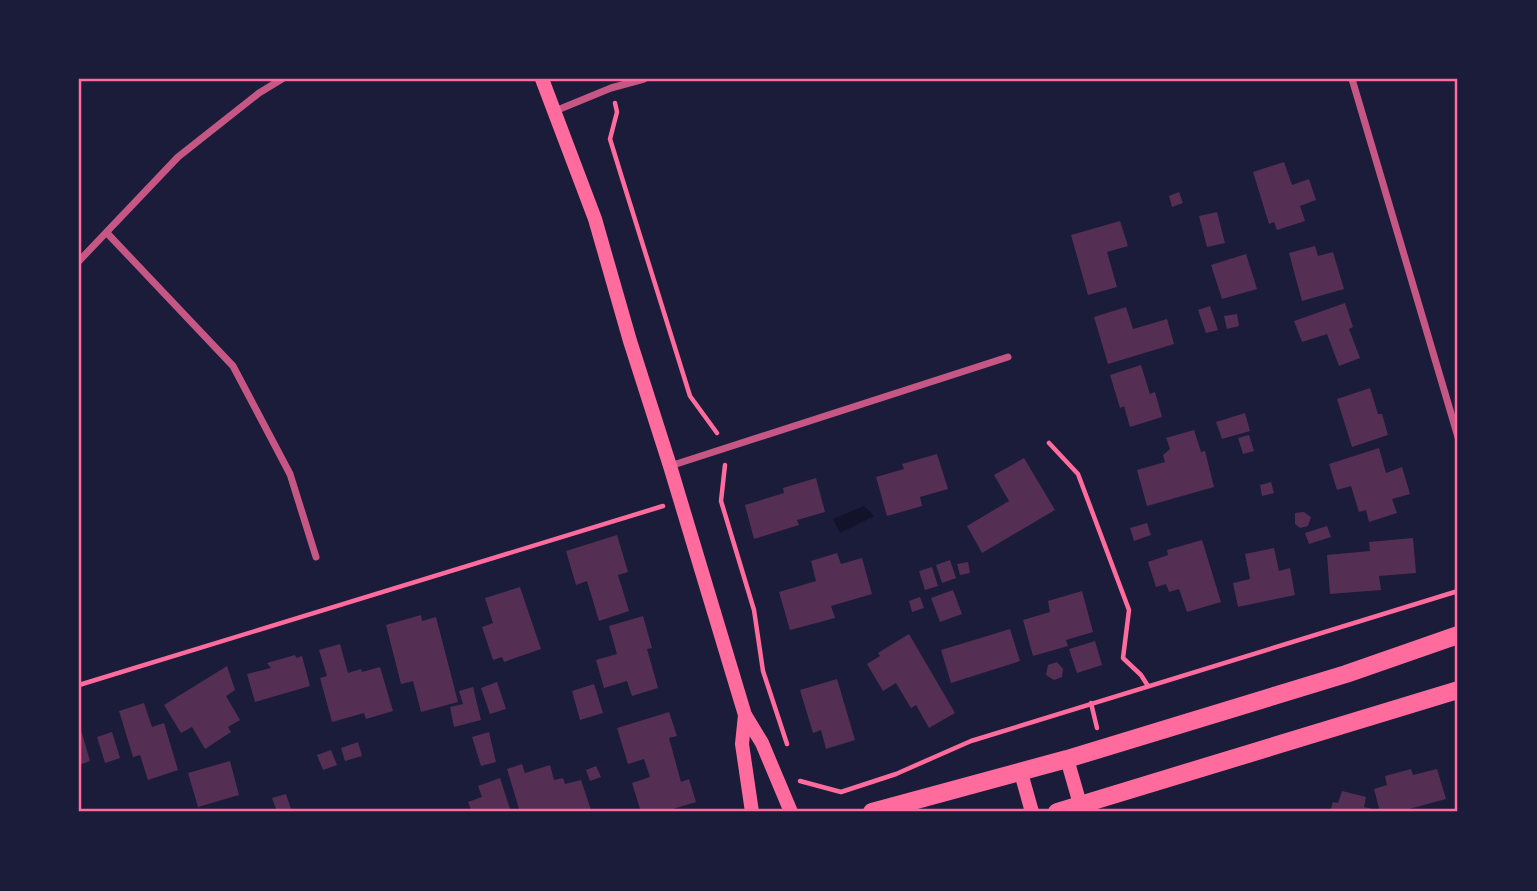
<svg xmlns="http://www.w3.org/2000/svg" width="1537" height="891" font-family="Overpass,sans-serif">
<style>
.water{fill:#12122b}
.building{fill:#542f53}
.lines{fill:none;stroke-linecap:round;stroke-linejoin:round}
.path{stroke:#ff6b9d;stroke-width:4.5}
.minor{stroke:#c65784;stroke-width:7}
.secondary{stroke:#ff6b9d;stroke-width:14}
.primary{stroke:#ff6b9d;stroke-width:18}
.neatline{fill:none;stroke:#ff6b9d;stroke-width:2.5}
</style>
<rect width="100%" height="100%" fill="#1b1b3a"/>
<polygon class="water" points="864,506 874,516 840,533 833,519"/>
<g class="building">
<polygon points="1284,162 1292,185 1309,179 1316,200 1300,206 1305,221 1277,230 1274,222 1269,224 1253,172"/>
<polygon points="1179,192 1183,203 1172,207 1169,196"/>
<polygon points="1217,212 1225,243 1207,247 1199,216"/>
<polygon points="1120,221 1128,246 1107,252 1117,287 1088,295 1071,235"/>
<polygon points="1315,246 1318,256 1333,252 1344,289 1302,301 1289,253"/>
<polygon points="1246,254 1257,289 1222,299 1211,265"/>
<polygon points="1345,303 1353,327 1349,329 1360,358 1339,366 1327,334 1302,342 1294,321"/>
<polygon points="1210,306 1218,330 1206,333 1198,310"/>
<polygon points="1126,307 1133,329 1167,319 1174,344 1108,364 1094,317"/>
<polygon points="1237,314 1239,326 1227,329 1224,316"/>
<polygon points="1141,365 1150,394 1155,392 1162,417 1130,427 1124,406 1120,408 1110,375"/>
<polygon points="1370,388 1378,414 1382,414 1388,435 1352,447 1337,399"/>
<polygon points="1245,413 1250,431 1222,439 1216,422"/>
<polygon points="1194,430 1201,452 1205,451 1214,487 1147,506 1137,470 1165,462 1163,455 1170,449 1166,438"/>
<polygon points="1249,435 1254,451 1243,454 1238,438"/>
<polygon points="1379,448 1386,473 1402,467 1410,494 1392,499 1397,513 1369,522 1366,510 1359,512 1351,486 1337,490 1329,464"/>
<polygon points="937,454 948,489 920,497 922,506 887,516 876,477 904,469 902,464"/>
<polygon points="1024,458 1055,510 982,553 967,526 1009,501 994,475"/>
<polygon points="816,478 825,512 797,520 799,525 754,539 745,505 784,493 783,488"/>
<polygon points="1271,482 1274,493 1262,496 1260,485"/>
<polygon points="1304,512 1311,517 1308,526 1300,528 1295,524 1295,513"/>
<polygon points="1147,523 1151,535 1134,541 1130,528"/>
<polygon points="1327,526 1331,537 1309,544 1305,533"/>
<polygon points="617,535 628,572 618,575 629,611 599,621 587,581 576,585 566,551"/>
<polygon points="1413,538 1416,573 1379,576 1381,590 1330,594 1327,555 1370,551 1369,542"/>
<polygon points="1202,540 1221,602 1187,612 1179,589 1169,592 1166,584 1156,587 1148,562 1168,555 1167,550"/>
<polygon points="1274,548 1279,571 1290,568 1295,595 1238,607 1233,583 1250,579 1245,554"/>
<polygon points="837,553 841,564 862,558 872,594 831,606 835,618 790,630 779,592 816,581 811,561"/>
<polygon points="950,560 956,578 942,583 936,565"/>
<polygon points="968,562 970,573 960,575 957,564"/>
<polygon points="932,567 938,586 925,590 919,571"/>
<polygon points="520,587 541,649 504,662 502,657 493,660 482,627 493,623 485,598"/>
<polygon points="953,590 962,614 940,622 931,598"/>
<polygon points="1082,591 1093,632 1066,640 1068,646 1033,656 1023,620 1050,612 1048,601"/>
<polygon points="920,597 924,608 912,612 909,601"/>
<polygon points="421,615 422,621 436,617 458,702 421,712 413,681 401,684 386,625"/>
<polygon points="643,616 652,648 647,649 658,688 632,696 627,681 604,688 596,660 617,654 609,626"/>
<polygon points="1010,629 1020,661 951,683 941,650"/>
<polygon points="909,634 955,713 929,728 916,705 911,708 896,683 883,691 867,664 880,656 878,653"/>
<polygon points="1095,641 1102,665 1077,673 1069,649"/>
<polygon points="340,644 348,673 361,669 362,672 380,667 393,711 366,719 364,713 332,722 320,678 327,676 319,650"/>
<polygon points="295,655 296,658 302,656 310,686 255,702 247,674 271,668 267,663"/>
<polygon points="1057,662 1063,669 1062,677 1054,680 1046,675 1048,665"/>
<polygon points="227,666 235,690 226,696 240,720 228,727 231,732 205,749 192,727 181,733 164,705"/>
<polygon points="837,679 855,740 826,749 821,730 813,733 800,690"/>
<polygon points="497,682 506,709 490,714 481,688"/>
<polygon points="594,684 603,713 580,720 572,691"/>
<polygon points="473,687 481,720 454,727 450,707 463,704 459,691"/>
<polygon points="144,703 152,727 164,723 178,770 148,780 140,755 133,757 119,711"/>
<polygon points="669,712 677,736 669,738 681,782 689,779 696,802 663,812 641,812 632,783 650,777 644,759 628,764 617,728"/>
<polygon points="81,730 90,761 79,765 79,731"/>
<polygon points="112,732 120,758 105,763 97,737"/>
<polygon points="489,732 496,762 481,766 472,737"/>
<polygon points="358,742 362,756 345,761 341,748"/>
<polygon points="331,750 337,765 323,770 317,755"/>
<polygon points="230,761 239,795 198,807 188,773"/>
<polygon points="522,764 525,773 550,765 554,780 563,778 565,784 581,780 591,810 520,812 507,769"/>
<polygon points="596,766 601,777 590,781 586,770"/>
<polygon points="1411,769 1413,775 1437,769 1446,799 1398,812 1380,812 1374,789 1387,785 1385,776"/>
<polygon points="500,778 511,812 472,812 468,802 482,797 478,786"/>
<polygon points="1342,791 1366,797 1364,807 1372,809 1371,812 1330,812 1333,802 1338,803"/>
<polygon points="286,794 292,812 277,812 272,798"/>
</g>
<g class="lines">
<g class="path">
<polyline points="615,103 617,112 610,139 622,178 690,396 717,433"/>
<polyline points="1049,443 1078,474 1129,610 1123,658 1141,675 1148,686"/>
<polyline points="725,465 721,501 754,610 763,671 787,744"/>
<polyline points="79,685 663,506"/>
<polyline points="1091,703 1097,728"/>
<polyline points="800,781 841,792 896,774 971,741 1458,591"/>
</g>
<g class="minor">
<polyline points="1352,79 1458,437"/>
<polyline points="555,111 611,88 644,79"/>
<polyline points="107,233 233,366 290,474 316,557"/>
<polyline points="79,261 178,157 259,93 282,79"/>
<polyline points="670,466 1008,357"/>
</g>
<g class="secondary">
<polyline points="542,79 595,219 630,341 670,466 745,715 762,743 791,812"/>
<polyline points="745,715 742,744 752,812"/>
<polyline points="1067,759 1080,804 1080,812"/>
<polyline points="1021,773 1032,812"/>
</g>
<g class="primary">
<polyline points="872,812 1067,759 1346,674 1458,635"/>
<polyline points="1057,812 1458,690"/>
</g>
</g>
<rect width="1537" height="891" fill="none" stroke="#1b1b3a" stroke-width="161"/>
<rect x="80" y="80" width="1376" height="730" class="neatline"/>
</svg>
